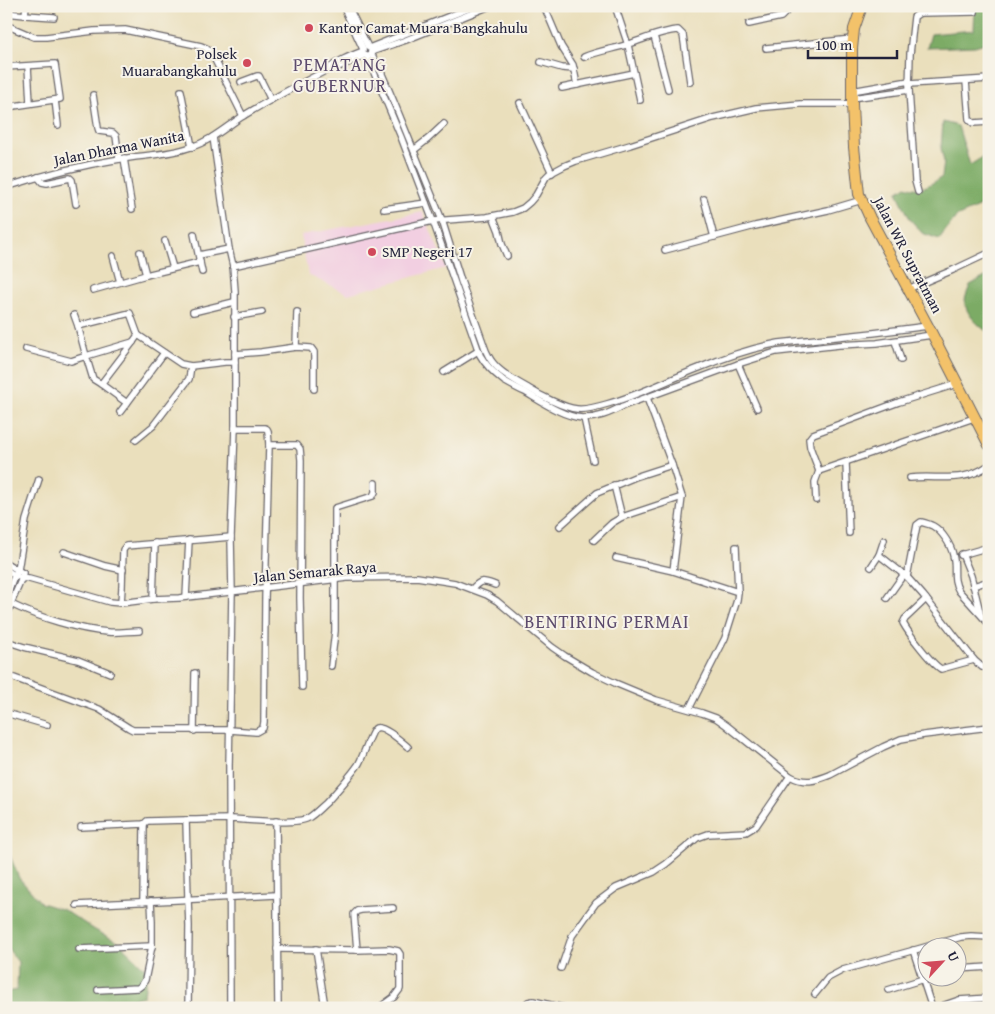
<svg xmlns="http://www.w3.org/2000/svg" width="995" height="1014" font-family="'Gentium Book Plus',serif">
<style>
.built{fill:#f2cfe1}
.forest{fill:#7cab65;stroke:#4f6650}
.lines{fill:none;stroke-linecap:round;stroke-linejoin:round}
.street-casing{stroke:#686468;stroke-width:8}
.highway-casing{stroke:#686468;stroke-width:12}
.street{stroke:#fff;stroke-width:5.5}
.highway{stroke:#f3c26a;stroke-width:10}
.poi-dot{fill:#d1495b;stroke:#f7f3e8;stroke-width:2}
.labels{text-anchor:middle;stroke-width:4;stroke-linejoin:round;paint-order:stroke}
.poi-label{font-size:15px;fill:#22223b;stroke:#f7f3e8;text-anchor:start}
.street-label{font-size:15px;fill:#22223b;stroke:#f7f3e8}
.quarter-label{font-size:18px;letter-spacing:1px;fill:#5c4b6d;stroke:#f7f3e8}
</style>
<rect width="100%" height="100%" fill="#f7f3e8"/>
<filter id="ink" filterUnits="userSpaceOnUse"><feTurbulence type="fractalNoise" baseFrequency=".02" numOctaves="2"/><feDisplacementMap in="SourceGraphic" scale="10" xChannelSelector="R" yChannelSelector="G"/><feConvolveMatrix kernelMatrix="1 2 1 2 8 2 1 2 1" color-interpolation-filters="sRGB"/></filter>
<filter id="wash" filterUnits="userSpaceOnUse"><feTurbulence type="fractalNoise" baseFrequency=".0096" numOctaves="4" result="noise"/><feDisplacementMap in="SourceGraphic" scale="20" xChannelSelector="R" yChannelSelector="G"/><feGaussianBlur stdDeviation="1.12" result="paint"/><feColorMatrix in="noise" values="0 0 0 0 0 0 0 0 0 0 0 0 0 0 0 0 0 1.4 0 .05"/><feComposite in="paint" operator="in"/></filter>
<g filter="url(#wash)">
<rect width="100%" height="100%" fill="#eadfbc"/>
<polygon class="built" points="423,212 446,268 348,294 308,275 301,235"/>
<g class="forest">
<polygon points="975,6 989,6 988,42 975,46 927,48 931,34 974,30"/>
<path d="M943,122L958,126L970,165L989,153V202L956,217L939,239L922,233L910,219L897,192L906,186C921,192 929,185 942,177L944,162L941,148Z"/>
<path d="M989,275V333C979,326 965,314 965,301C965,296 969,289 970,285Z"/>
<polygon points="6,846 19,878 41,903 64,910 95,930 118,942 147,970 144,996 119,1002 111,1008 6,1008 6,992 17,990 18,962 6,946"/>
</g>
</g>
<g filter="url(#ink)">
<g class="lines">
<g class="street-casing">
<g id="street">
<polyline points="343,6 363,49"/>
<polyline points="348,6 368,47"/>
<polyline points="544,6 561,46 573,65 577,85"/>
<polyline points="615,6 628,45 640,100"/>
<polyline points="6,13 25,15 26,6"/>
<polyline points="25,15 54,17"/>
<polyline points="749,24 781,17 792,6"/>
<polyline points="6,25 34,37 46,37 94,31 125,30 201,46 206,48 212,54 243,116"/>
<polyline points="654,36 668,89"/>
<polyline points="369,48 475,6"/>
<polyline points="766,48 852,39"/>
<polyline points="371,52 406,40 490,6"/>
<path d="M371,53L382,74L394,102L442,220L461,281L486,351C488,355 490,360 494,364C502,374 517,382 528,388C539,395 564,408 577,409C587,410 597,407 607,404C639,395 668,380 699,368C725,357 752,348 779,343L873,333L928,326"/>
<path d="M367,56L401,137L433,221L480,355C486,366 495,374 504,381C511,385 518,389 525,392C542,402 562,416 582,418C597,419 610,413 623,406L738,364L776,352L839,345L877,343L932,335"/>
<path d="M584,57C598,51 614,49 629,44C645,39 662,31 678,30L683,35L690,82"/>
<polyline points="541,62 562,68 574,69"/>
<polyline points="28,66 30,103"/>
<polyline points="6,67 55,64 60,99 14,106 6,109"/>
<path d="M327,70C337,61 350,56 363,51"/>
<polyline points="966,81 969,119 973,123 989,122"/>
<polyline points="241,82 257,76 259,76 271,100"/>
<polyline points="909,84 989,79"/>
<polyline points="562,88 634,73"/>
<polyline points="181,91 192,147"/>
<polyline points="852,91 909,81"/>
<polyline points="93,95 98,128 99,131 113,133 116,136 119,159"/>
<polyline points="852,98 909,90"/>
<polyline points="55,100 58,125"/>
<polyline points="520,103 552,173"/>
<polyline points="213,137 229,249 233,266 235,291 235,428 231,537 232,592 229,766 230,1008"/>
<polyline points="414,150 428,139 444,124"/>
<polyline points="124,158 132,209"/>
<polyline points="38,177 42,182 47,183 70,178 72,180 76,204"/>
<path d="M6,187C43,175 82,165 120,159C144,155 169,155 191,147C211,141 226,127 243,116C269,100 296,86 323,72L327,70L334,69L365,55"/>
<polyline points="918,192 915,181 909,90 910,54 914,17 918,14 921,13 975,12"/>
<polyline points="704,199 714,237"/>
<polyline points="384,209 426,203"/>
<polyline points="493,216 499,231 502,244 507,256"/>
<polyline points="194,234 202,272"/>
<polyline points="165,241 173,268"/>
<polyline points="665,250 755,226 828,210 862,200"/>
<polyline points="140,252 146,275"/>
<polyline points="199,255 229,249"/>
<polyline points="113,256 120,282"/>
<polyline points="233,266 433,221 487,217 513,212 523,208 530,202 536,195 546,177 549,174 564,166 576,161 630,145 713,118 756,108 800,104 852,104"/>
<polyline points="908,289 953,270 989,253"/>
<polyline points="93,290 146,275 200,262"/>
<polyline points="193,312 234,302"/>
<polyline points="74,315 78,326"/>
<polyline points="234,317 262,312"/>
<polyline points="138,335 133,342 101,384 127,403 164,353"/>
<polyline points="895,341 901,360"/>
<polyline points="133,342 86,356 78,326 130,313 138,335 181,364 191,366 225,362 235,362"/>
<polyline points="296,347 297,312"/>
<polyline points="26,349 71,361 86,356 93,379 101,384"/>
<polyline points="235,354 261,352 296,347 311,348 314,352 314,389"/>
<polyline points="738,364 757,408"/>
<polyline points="444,372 478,351"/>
<polyline points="647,398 672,465 682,497 673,571"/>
<polyline points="120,412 127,403"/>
<polyline points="584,418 593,460"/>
<polyline points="136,440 153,426 189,379 191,366"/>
<polyline points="269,445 297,445 300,449 301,460 300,598 302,687"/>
<polyline points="846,463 849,533"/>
<polyline points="819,471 810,447 809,439 813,434 899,402 957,384"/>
<path d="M910,478C939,475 963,484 989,465"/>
<polyline points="614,485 622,517"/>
<polyline points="816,500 815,482 819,471 974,418"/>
<polyline points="560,526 597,493 635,477 672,465"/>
<polyline points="594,540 612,523 622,517 682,497"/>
<polyline points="64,552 105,566 123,570"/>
<polyline points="962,554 971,576 980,612"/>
<path d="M879,555L907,577L917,525L921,522C925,523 929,524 933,526C942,531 951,545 953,555C957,568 951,578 959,591L989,624"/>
<polyline points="961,555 989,547"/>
<polyline points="616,558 673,571 738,592"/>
<polyline points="6,563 21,572"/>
<polyline points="871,567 879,555 884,540"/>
<path d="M6,570C14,575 20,579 29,579L110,602L121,603L153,599L179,598L347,578L417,577L455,583L487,595L497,601L552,647L565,656L592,672L615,683L656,700L702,713L716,718L726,725L790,776C805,784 815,781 830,775L883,747L901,739L924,735L989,727"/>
<polyline points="907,577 923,595 974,660 982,667 989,668"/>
<polyline points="973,586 989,581"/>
<path d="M472,589C481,579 484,581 495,585"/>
<polyline points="186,597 189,540"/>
<polyline points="887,598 904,574"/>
<path d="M6,599C10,589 12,578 18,570L26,520L39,479"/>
<polyline points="153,599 155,543"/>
<path d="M926,599L905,619L903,623C909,634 931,663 941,669L974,660"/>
<polyline points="121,603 122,587 123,550 126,546 231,537"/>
<path d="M11,604C37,617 80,630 108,632C118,633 129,631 139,631"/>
<polyline points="6,615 22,578 23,573"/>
<polyline points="6,641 24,647 78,660 110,673"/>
<polyline points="331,666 335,631 335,508 373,496 375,492 375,483"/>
<polyline points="6,675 99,709 129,728 133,730 230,730 256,732 263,728 264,722 265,599 269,445 268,431 267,429 265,428 235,428"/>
<polyline points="689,709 725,638 737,600 738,592 736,547"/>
<polyline points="6,713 47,725"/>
<polyline points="194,731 195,673"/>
<path d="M186,820C202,820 217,819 232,819C249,820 296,825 308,818C315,814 320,808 326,803C337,791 348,779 358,765C363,758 371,730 376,728C383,725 402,742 408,747"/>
<polyline points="276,821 278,1008"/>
<polyline points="81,827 144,824 147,821 186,820 188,899 189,926 188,1008"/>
<polyline points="143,902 144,824"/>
<polyline points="77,905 276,895"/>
<polyline points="79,949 152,946"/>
<polyline points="277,949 357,950 389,949 398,951 400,954 400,989 394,997 379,1008"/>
<polyline points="316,949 325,1007"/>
<polyline points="357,950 354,914 357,911 361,910 393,908"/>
<polyline points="913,950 932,1008"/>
<polyline points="561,968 572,936 596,903 616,888 654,872 666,864 697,838 708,834 746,832 756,826 790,776"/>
<polyline points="958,969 989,967"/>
<polyline points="98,990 138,988 142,985 145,980 152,946 152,922 151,901"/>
<polyline points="888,990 933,976"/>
<polyline points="815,994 828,978 843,970 961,937 971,936 989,937"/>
<polyline points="522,1008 528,1002 533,1001 564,1008"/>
<polyline points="936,1008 959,1000 989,998"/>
</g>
</g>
<g class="highway-casing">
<polyline id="highway" points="862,6 854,29 852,49 852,104 854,147 859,194 870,218 928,326 989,445"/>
</g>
<use href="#street" class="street"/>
<use href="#highway" class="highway"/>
</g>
</g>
<g class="poi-dot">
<circle cx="309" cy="28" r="5"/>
<circle cx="247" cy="63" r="5"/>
<circle cx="372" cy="252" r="5"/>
</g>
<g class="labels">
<g class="poi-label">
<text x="319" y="33">Kantor Camat Muara Bangkahulu</text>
<text x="237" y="59" text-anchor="end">Polsek<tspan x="237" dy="17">Muarabangkahulu</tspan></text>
<text x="382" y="257">SMP Negeri 17</text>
</g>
<g class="street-label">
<text transform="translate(119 148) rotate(-11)" y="5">Jalan Dharma Wanita</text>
<text transform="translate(908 255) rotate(62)" y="5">Jalan WR Supratman</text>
<text transform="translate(315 572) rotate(-5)" y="5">Jalan Semarak Raya</text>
</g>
<g class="quarter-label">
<text x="340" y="71">PEMATANG<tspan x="340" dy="21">GUBERNUR</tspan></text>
<text x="607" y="628">BENTIRING PERMAI</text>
</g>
</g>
<rect width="995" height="1014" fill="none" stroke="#f7f3e8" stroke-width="25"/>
<g transform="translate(942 962) rotate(64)"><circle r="24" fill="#f7f3e8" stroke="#a29fa3"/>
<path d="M0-4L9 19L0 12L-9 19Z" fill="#d1495b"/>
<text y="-8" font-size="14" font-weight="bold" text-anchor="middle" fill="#22223b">U</text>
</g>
<path d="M808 50v8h89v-8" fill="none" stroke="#22223b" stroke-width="2.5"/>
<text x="815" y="50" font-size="15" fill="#22223b" stroke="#f7f3e8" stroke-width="4" paint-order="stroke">100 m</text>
</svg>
